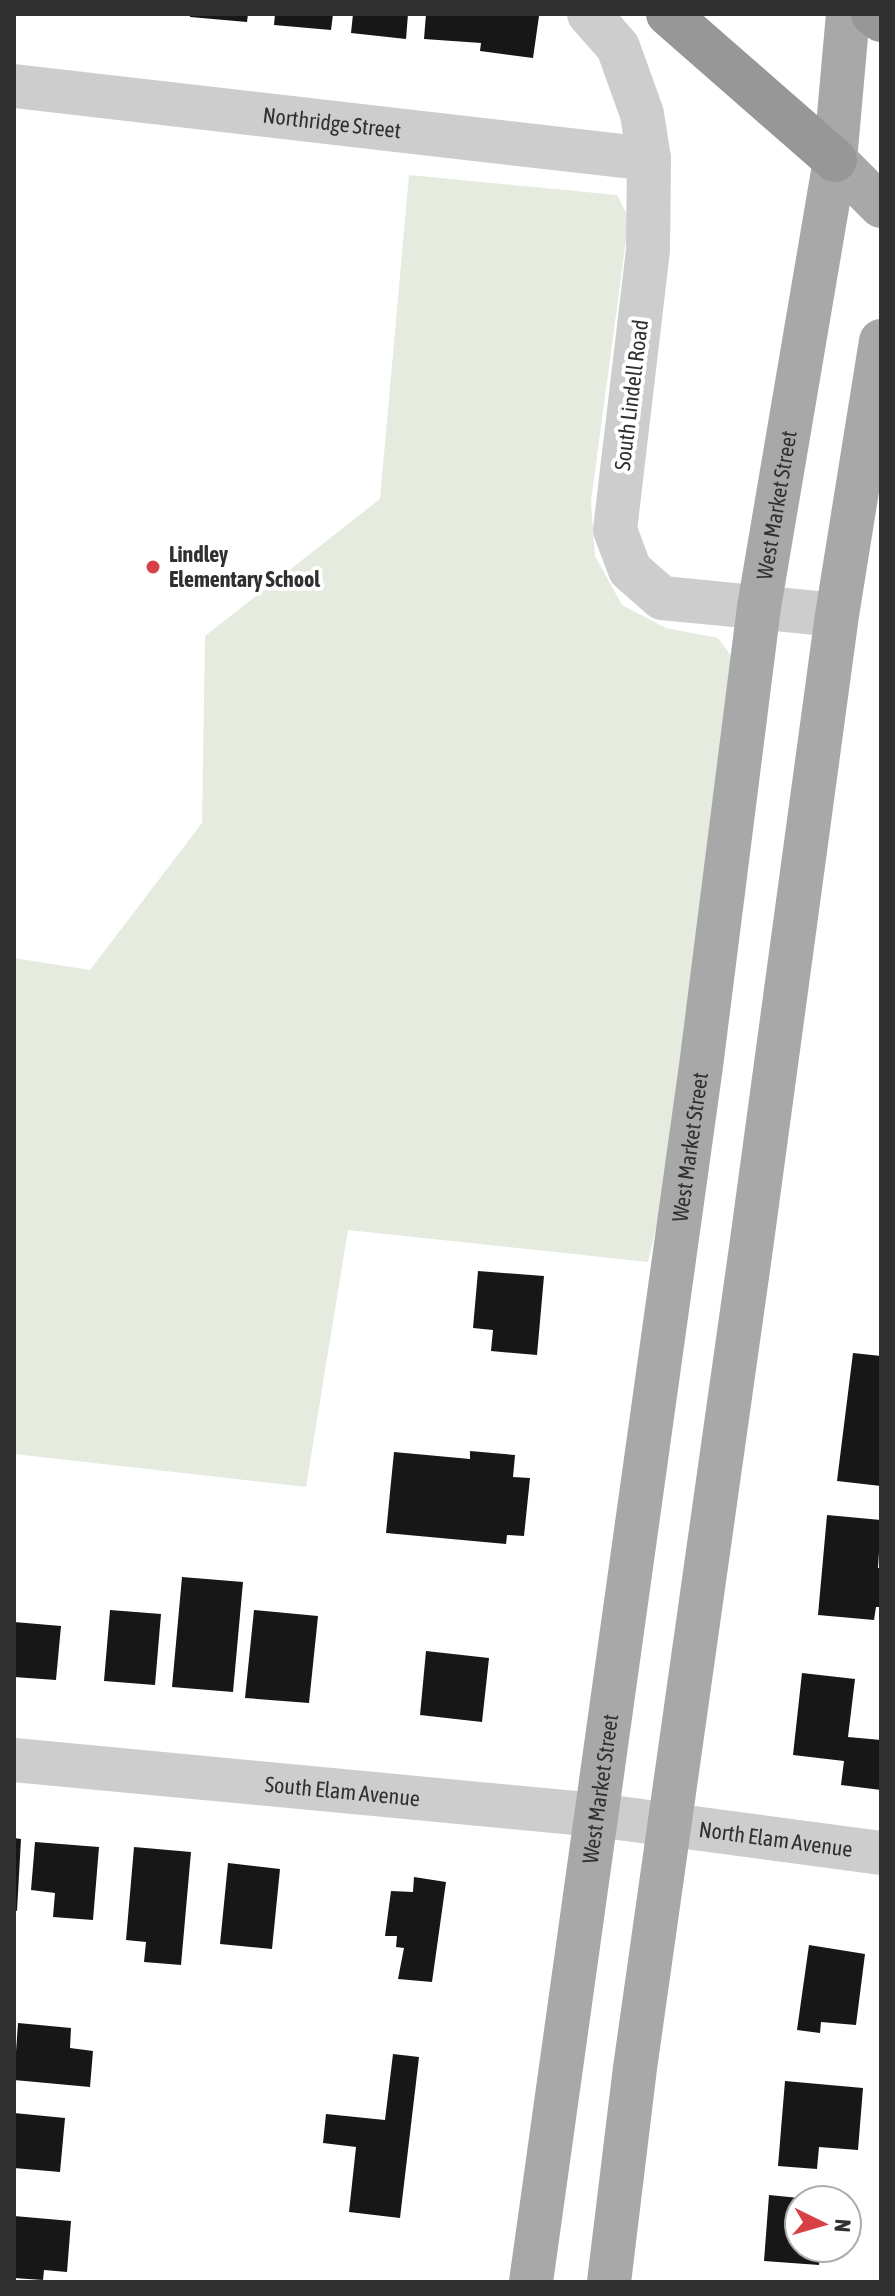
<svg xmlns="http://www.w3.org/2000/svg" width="895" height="2296" font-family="'Asap Condensed',sans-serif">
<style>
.green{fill:#e5ecdf}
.building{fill:#171717}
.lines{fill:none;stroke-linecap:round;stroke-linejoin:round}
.minor{stroke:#cdcdcd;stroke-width:44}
.major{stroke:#a8a8a8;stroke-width:44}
.highway{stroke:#979797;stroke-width:44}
.poi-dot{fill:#d74145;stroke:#fff;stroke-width:3}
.labels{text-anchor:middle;stroke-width:8;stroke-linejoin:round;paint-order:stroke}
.street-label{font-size:22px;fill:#303030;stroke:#fff}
.poi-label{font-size:22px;font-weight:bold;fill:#303030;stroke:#fff;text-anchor:start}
</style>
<rect width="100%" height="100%" fill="#fff"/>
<polygon class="green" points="409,175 617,195 629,218 591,501 595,556 622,605 666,628 718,638 735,661 664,1195 648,1262 348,1230 306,1487 14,1454 14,958 90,970 202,823 205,636 380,499"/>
<g class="building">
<polygon points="190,14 248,14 247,22 190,17"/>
<polygon points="275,14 333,14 331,30 274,25"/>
<polygon points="353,14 408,14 406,39 351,33"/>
<polygon points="426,14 539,16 533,58 480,51 481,43 424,39"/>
<polygon points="478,1271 544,1276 537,1355 491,1351 493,1330 473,1328"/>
<polygon points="853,1353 881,1356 881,1486 837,1481"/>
<polygon points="470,1451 515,1455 513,1477 530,1478 524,1536 507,1535 506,1544 386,1533 394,1452 470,1459"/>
<polygon points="827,1515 881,1520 878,1568 881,1568 881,1607 876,1607 874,1620 818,1615"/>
<polygon points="182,1577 243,1582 233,1692 172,1687"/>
<polygon points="110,1610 161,1614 155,1685 104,1681"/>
<polygon points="254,1610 318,1616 309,1703 245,1698"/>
<polygon points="14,1622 61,1626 56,1680 14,1677"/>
<polygon points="426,1651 489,1658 482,1722 420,1715"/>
<polygon points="802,1673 855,1679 848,1737 881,1740 881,1790 841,1785 844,1761 793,1755"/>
<polygon points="14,1838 21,1839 17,1911 14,1910"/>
<polygon points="35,1842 99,1847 93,1920 53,1917 55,1893 31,1890"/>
<polygon points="134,1847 191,1852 181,1965 144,1962 146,1942 126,1940"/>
<polygon points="228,1863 280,1869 272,1949 220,1944"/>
<polygon points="414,1877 446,1882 432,1982 398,1979 404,1948 396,1947 397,1936 385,1936 391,1891 413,1892"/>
<polygon points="809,1945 865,1954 856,2025 821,2022 820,2033 797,2030"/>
<polygon points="18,2023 71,2028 70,2048 93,2051 90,2087 14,2080"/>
<polygon points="393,2054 419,2057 400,2218 349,2212 356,2147 323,2143 326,2114 385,2120"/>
<polygon points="785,2081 863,2088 858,2150 819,2147 817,2169 778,2166"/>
<polygon points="14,2113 65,2118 60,2172 14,2168"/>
<polygon points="769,2195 799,2198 799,2248 821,2248 819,2265 764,2261"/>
<polygon points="14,2216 71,2221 67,2272 44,2270 43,2280 14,2278"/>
</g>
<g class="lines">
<g class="minor">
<polyline points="589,14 618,47 642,114 649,159 648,250 615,530 630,570 662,598 837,615"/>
<path id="s1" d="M14,86L649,159"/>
<path id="s2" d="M14,1760L596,1815L881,1853"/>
</g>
<g class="major">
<polyline points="835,160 881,206"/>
<path id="s3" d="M531,2282L701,1066L759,607L835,160L848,14"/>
<polyline points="609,2282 635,2068 751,1248 837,615 881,341"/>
</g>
<g class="highway">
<polyline points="668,14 835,160"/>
<polyline points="873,14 881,20"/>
</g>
</g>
<circle class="poi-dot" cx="153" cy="567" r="8"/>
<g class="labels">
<g class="street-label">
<text dy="8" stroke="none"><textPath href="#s1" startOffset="320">Northridge Street</textPath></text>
<text transform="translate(631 395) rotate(-83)" y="8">South Lindell Road</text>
<text dy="8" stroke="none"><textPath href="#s3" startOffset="1794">West Market Street</textPath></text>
<text dy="8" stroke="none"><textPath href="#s3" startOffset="1146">West Market Street</textPath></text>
<text dy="8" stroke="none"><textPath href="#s3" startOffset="498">West Market Street</textPath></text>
<text dy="8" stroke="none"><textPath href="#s2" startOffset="330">South Elam Avenue</textPath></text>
<text dy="8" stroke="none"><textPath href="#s2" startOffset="766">North Elam Avenue</textPath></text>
</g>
<g class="poi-label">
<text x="169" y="562">Lindley<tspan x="169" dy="25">Elementary School</tspan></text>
</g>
</g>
<rect width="895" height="2296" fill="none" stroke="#303030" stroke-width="32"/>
<g transform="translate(823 2224) rotate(95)"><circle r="38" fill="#ffffff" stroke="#acacac" stroke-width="2"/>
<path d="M0-6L14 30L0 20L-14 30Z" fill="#d74145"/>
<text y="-12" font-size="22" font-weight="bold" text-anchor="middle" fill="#303030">N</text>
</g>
</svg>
